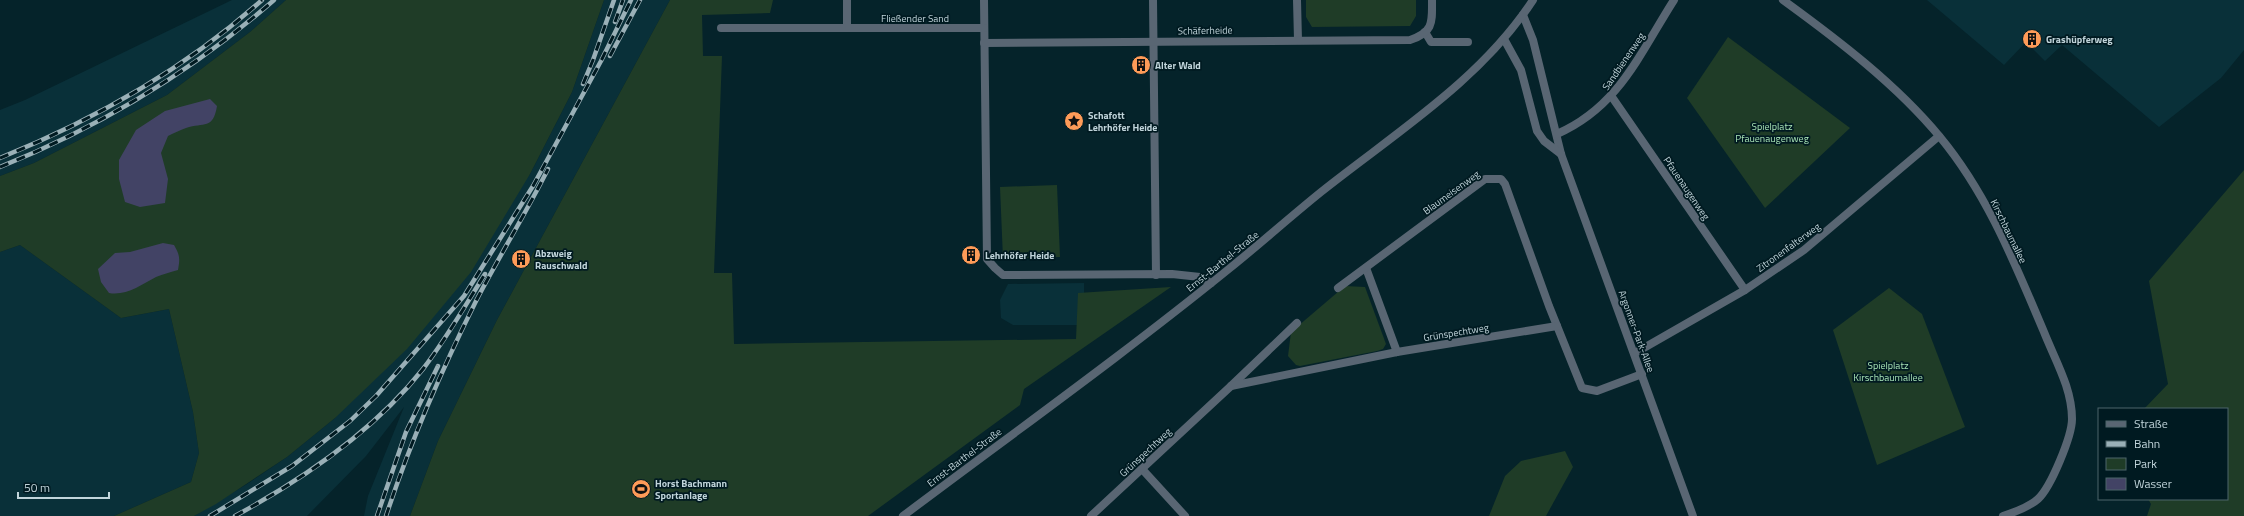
<svg xmlns="http://www.w3.org/2000/svg" width="2244" height="516" font-family="'Titillium Web',sans-serif">
<style>
.built{fill:#093039}
.green{fill:#1f3c27}
.water{fill:#424365}
.lines{fill:none;stroke-linecap:round;stroke-linejoin:round}
.minor{stroke:#596673;stroke-width:8}
.tertiary{stroke:#596673;stroke-width:8}
.rail-casing{stroke:#9ab0b7;stroke-width:4.5}
.rail{stroke:#001a21;stroke-width:3;stroke-dasharray:9;stroke-linecap:butt}
.labels{text-anchor:middle;stroke-width:3.5;stroke-linejoin:round;paint-order:stroke}
.street-label{font-size:10px;fill:#c1d5db;stroke:#001a21}
.poi-label{font-size:10px;font-weight:bold;fill:#c1d5db;stroke:#001a21;text-anchor:start}
.park-label{font-size:10px;fill:#a8e3b6;stroke:#001a21}
</style>
<rect width="100%" height="100%" fill="#05232a"/>
<g class="built">
<polygon points="232,0 286,0 250,32 167,95 34,163 0,176 0,110 25,100"/>
<polygon points="604,0 670,0 497,320 438,441 410,516 364,516 368,496 404,407 366,456 307,516 194,516 247,484 287,457 335,418 530,174 572,92"/>
<polygon points="1927,0 2244,0 2244,50 2221,78 2159,127 2062,45 2045,61 2026,42 2004,65"/>
<polygon points="20,245 121,318 169,309 193,412 199,453 191,482 114,516 0,516 0,252"/>
<polygon points="1084,283 1084,325 1013,325 1001,318 1000,300 1008,284"/>
</g>
<g class="green">
<polygon points="286,0 604,0 572,92 530,174 471,272 407,349 335,418 287,457 216,504 194,516 114,516 191,482 199,453 193,412 169,309 121,318 20,245 0,252 0,176 34,163 167,95 250,32"/>
<polygon points="670,0 773,0 770,13 702,15 703,56 722,56 714,273 732,273 734,344 1076,339 1078,293 1171,287 1024,389 1020,405 868,516 410,516 438,441 497,320"/>
<polygon points="1306,0 1416,0 1416,16 1410,26 1312,27 1306,17"/>
<polygon points="1728,37 1850,128 1765,208 1687,98"/>
<polygon points="2244,170 2244,516 2147,516 2151,504 2148,499 2227,499 2227,409 2144,409 2168,384 2149,281"/>
<polygon points="1057,185 1060,257 1003,259 1000,187"/>
<polygon points="1345,286 1365,287 1386,344 1383,349 1377,351 1300,366 1296,365 1288,356 1291,332"/>
<polygon points="1889,288 1922,314 1965,427 1877,465 1833,330"/>
<polygon points="1565,451 1573,467 1546,516 1489,516 1505,476 1521,461"/>
</g>
<g class="water">
<path d="M210,99L217,106C213,130 204,122 186,128C180,130 174,133 168,136L161,153L168,179L165,203L140,207L125,202L119,179V160L136,130L165,111Z"/>
<path d="M163,243L174,245C180,255 180,259 178,270C171,272 163,274 156,277C141,285 126,296 109,293L101,282L98,269L115,253L130,252Z"/>
</g>
<g class="lines">
<g class="minor">
<polyline points="847,0 847,28"/>
<polyline points="984,0 987,259 995,268 1003,275 1172,274 1200,277 1211,283"/>
<polyline points="1153,0 1156,275"/>
<polyline points="1297,0 1298,40"/>
<path d="M1783,0C1838,40 1896,84 1940,137C1988,195 2015,264 2044,332C2055,360 2072,388 2072,419C2072,436 2051,487 2038,499C2029,507 2015,512 2003,516"/>
<polyline points="1523,15 1533,40 1561,154 1693,516"/>
<polyline points="721,28 984,28"/>
<polyline points="1425,32 1431,42 1468,42"/>
<polyline points="1504,39 1521,70 1537,131 1544,141 1561,154"/>
<path d="M984,43L1410,40C1434,32 1432,22 1432,0"/>
<polyline points="1612,97 1745,290"/>
<path d="M1557,134C1619,107 1640,53 1674,0"/>
<polyline points="1366,268 1397,352"/>
<polyline points="1338,288 1485,179 1501,179 1505,184 1549,306 1582,388 1597,391 1642,374"/>
<polyline points="1635,353 1745,290 1804,250 1939,136"/>
<polyline points="1231,386 1297,323"/>
<polyline points="1142,469 1185,516"/>
<polyline points="1091,516 1231,386 1397,352 1557,326"/>
</g>
<path class="tertiary" d="M903,516C1012,434 1124,354 1230,268C1261,243 1290,217 1321,192C1395,133 1480,81 1533,0"/>
<g class="rail-casing">
<g id="rail">
<polyline points="615,22 623,0"/>
<polyline points="610,56 640,0"/>
<polyline points="583,84 593,60 614,0"/>
<path d="M0,158C94,120 186,68 262,0"/>
<path d="M0,167C99,127 194,70 274,0"/>
<polyline points="210,516 292,466 350,421 376,396 464,296 533,186 601,61 631,0"/>
<path d="M235,516C305,478 374,431 423,369C446,339 465,306 485,274"/>
<polyline points="377,516 406,432 438,366"/>
<path d="M386,516C411,440 441,371 477,299C500,255 526,213 548,169"/>
</g>
</g>
<use href="#rail" class="rail"/>
</g>
<defs>
<g id="building-disc" transform="scale(1)"><circle r="9.5" fill="#fe9b58" stroke="#001a21"/><path d="M-4-6H4V6H1V3H-1V6H-4ZM-2.5-4.3h1.7v1.8h-1.7ZM.8-4.3h1.7v1.8H.8ZM-2.5-1h1.7V.8h-1.7ZM.8-1h1.7V.8H.8Z" fill="#111"/></g>
<g id="sight-disc" transform="scale(1)"><circle r="9.5" fill="#fe9b58" stroke="#001a21"/><path d="M0-6L1.8-2.2L6-1.7L2.9 1.2L3.7 5.4L0 3.3L-3.7 5.4L-2.9 1.2L-6-1.7L-1.8-2.2Z" fill="#111"/></g>
<g id="stadium-disc" transform="scale(1)"><circle r="9.5" fill="#fe9b58" stroke="#001a21"/><path d="M0-5a6.5 5 0 1 0 0 10a6.5 5 0 1 0 0-10ZM-3.5-1.8h7v3.6h-7Z" fill="#111"/></g>
</defs>
<g fill-rule="evenodd">
<use href="#building-disc" x="2032" y="39"/>
<use href="#building-disc" x="1141" y="65"/>
<use href="#sight-disc" x="1074" y="121"/>
<use href="#building-disc" x="971" y="255"/>
<use href="#building-disc" x="521" y="259"/>
<use href="#stadium-disc" x="641" y="489"/>
</g>
<g class="labels">
<g class="street-label">
<text x="915" y="22">Fließender Sand</text>
<text transform="translate(1205 30) rotate(-1)" y="4">Schäferheide</text>
<text transform="translate(1623 61) rotate(-56)" y="4">Sandbienenweg</text>
<text transform="translate(1687 188) rotate(56)" y="4">Pfauenaugenweg</text>
<text transform="translate(1451 192) rotate(-36)" y="4">Blaumeisenweg</text>
<text transform="translate(2009 231) rotate(64)" y="4">Kirschbaumallee</text>
<text transform="translate(1788 247) rotate(-36)" y="4">Zitronenfalterweg</text>
<text transform="translate(1222 261) rotate(-39)" y="4">Ernst-Barthel-Straße</text>
<text transform="translate(1637 331) rotate(70)" y="4">Argonner-Park-Allee</text>
<text transform="translate(1456 332) rotate(-9)" y="4">Grünspechtweg</text>
<text transform="translate(1145 452) rotate(-43)" y="4">Grünspechtweg</text>
<text transform="translate(964 457) rotate(-37)" y="4">Ernst-Barthel-Straße</text>
</g>
<g class="poi-label">
<text x="2046" y="43">Grashüpferweg</text>
<text x="1155" y="69">Alter Wald</text>
<text x="1088" y="119">Schafott<tspan x="1088" dy="12">Lehrhöfer Heide</tspan></text>
<text x="535" y="257">Abzweig<tspan x="535" dy="12">Rauschwald</tspan></text>
<text x="985" y="259">Lehrhöfer Heide</text>
<text x="655" y="487">Horst Bachmann<tspan x="655" dy="12">Sportanlage</tspan></text>
</g>
<g class="park-label">
<text x="1772" y="130">Spielplatz<tspan x="1772" dy="12">Pfauenaugenweg</tspan></text>
<text x="1888" y="369">Spielplatz<tspan x="1888" dy="12">Kirschbaumallee</tspan></text>
</g>
</g>
<rect x="2098" y="408" width="130" height="92" fill="#001a21" stroke="#4d656b"/>
<rect x="2106" y="421" width="20" height="6" fill="#596673" stroke="#4d656b"/>
<text x="2134" y="428" font-size="12" fill="#c1d5db">Straße</text>
<rect x="2106" y="441" width="20" height="6" fill="#9ab0b7" stroke="#4d656b"/>
<text x="2134" y="448" font-size="12" fill="#c1d5db">Bahn</text>
<rect x="2106" y="458" width="20" height="12" fill="#1f3c27" stroke="#4d656b"/>
<text x="2134" y="468" font-size="12" fill="#c1d5db">Park</text>
<rect x="2106" y="478" width="20" height="12" fill="#424365" stroke="#4d656b"/>
<text x="2134" y="488" font-size="12" fill="#c1d5db">Wasser</text>
<path d="M18 492v6h91v-6" fill="none" stroke="#c1d5db" stroke-width="2"/>
<text x="24" y="492" font-size="12" fill="#c1d5db" stroke="#001a21" stroke-width="3" paint-order="stroke">50 m</text>
</svg>
